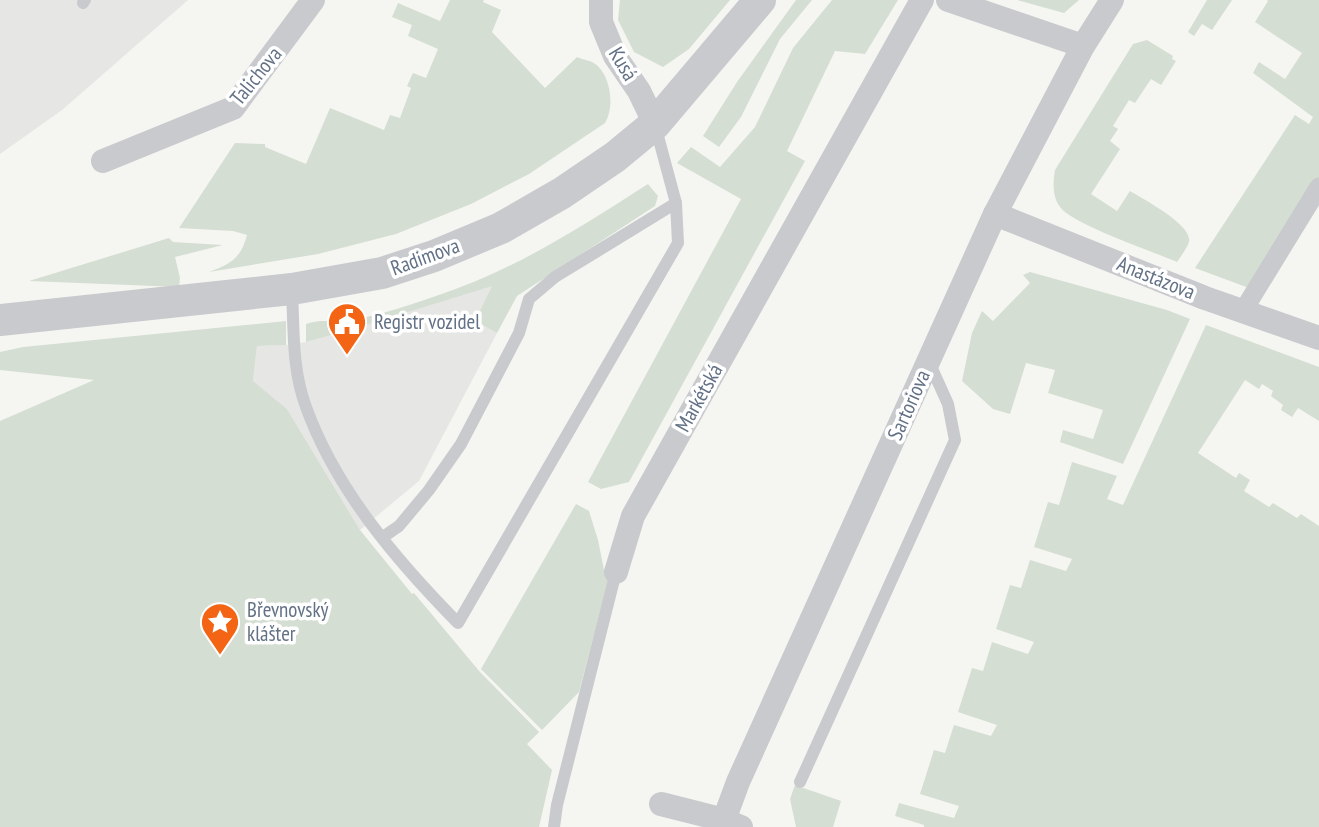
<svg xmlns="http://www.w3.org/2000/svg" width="1319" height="827" font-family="'PT Sans Narrow',sans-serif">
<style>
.built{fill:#e6e6e5}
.green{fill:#d5ded2}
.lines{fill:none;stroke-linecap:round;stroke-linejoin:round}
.service{stroke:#c8cace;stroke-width:12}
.pedestrian{stroke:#c8cace;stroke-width:19}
.minor{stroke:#c8cace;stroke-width:24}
.tertiary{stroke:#c8cace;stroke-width:32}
.labels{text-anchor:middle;stroke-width:7;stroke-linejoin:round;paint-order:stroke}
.street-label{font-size:21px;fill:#627185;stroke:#fff}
.poi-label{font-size:21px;fill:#627185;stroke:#fff;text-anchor:start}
</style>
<rect width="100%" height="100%" fill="#f5f6f1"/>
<g class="built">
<polygon points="0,0 188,0 62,110 0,154"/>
<polygon points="493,285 475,321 497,333 419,481 360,530 287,409 253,381 257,346 286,345 306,342 350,330"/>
</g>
<g class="green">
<path d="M450,0H484L483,2L501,10L492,32L545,88L577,57C583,60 589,60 594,63C611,74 615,107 605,123L529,174L471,204L396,234L318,254L209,272C231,264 241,258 247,235L233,231L179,228L235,143L265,144V147L306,164L330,108L384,130L390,115L400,118L411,88L407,86L413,73L426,78L438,49L408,36L412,25L392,17L398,3L440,21Z"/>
<polygon points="620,0 730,0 689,49 663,67 634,52 618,20"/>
<polygon points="796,0 812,0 780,39 741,117 719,147 703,136 737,82"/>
<polygon points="832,0 898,0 865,54 835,51 787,151 805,161 629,482 601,489 588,482 741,199 677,163 691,147 720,167 755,127 793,48"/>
<polygon points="1017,0 1079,0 1064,13"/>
<polygon points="1207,0 1232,0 1212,30 1202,24 1194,36 1188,32"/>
<polygon points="1267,0 1319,0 1319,198 1257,291 1195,268 1295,115 1309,124 1313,117 1253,73 1259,62 1285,79 1302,53 1255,22 1268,1"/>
<path d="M1147,40L1173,56L1172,59L1176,61L1161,85L1151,79L1135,103L1129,100L1113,126L1118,129L1110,141L1120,149L1091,194L1117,211L1130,191C1143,199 1193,225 1189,242C1187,248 1181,256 1177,262C1154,252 1072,224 1060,207C1052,196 1053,182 1055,170L1133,44Z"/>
<path d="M648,184L658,196L655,206L517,296L497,333L475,321L492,286L350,330L306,342V324C320,319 334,322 348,320C372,318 413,304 436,296C513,271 581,227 648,184Z"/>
<polygon points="169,238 173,242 223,245 175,257 180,278 179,287 29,281"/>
<polygon points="1030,272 1167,310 1190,319 1123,464 1060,442 1063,430 1093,439 1103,410 1048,393 1055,370 1026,363 1010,414 993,409 962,381 972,333 982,311 993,321 1030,283 1023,275"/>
<polygon points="286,321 286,345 257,346 253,381 287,409 360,530 412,594 414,593 480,672 539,732 527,744 552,770 539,827 0,827 0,421 94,380 0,370 0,352 23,347"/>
<polygon points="1206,325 1319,367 1319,421 1298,408 1292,417 1281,410 1283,405 1271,396 1273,391 1262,384 1259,389 1245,380 1198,453 1236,478 1239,473 1250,480 1244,491 1269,507 1273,503 1297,518 1301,514 1319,526 1319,827 924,827 924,825 895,816 899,803 954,818 959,806 920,794 934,750 945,753 954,725 991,736 997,725 958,712 972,668 983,671 992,642 1028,654 1034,642 996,629 1010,585 1021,588 1030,560 1066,571 1072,559 1034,547 1048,502 1059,505 1072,462 1117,476 1107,499 1123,505"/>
<polygon points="576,504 589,511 598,540 604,570 611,570 579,692 542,730 481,669"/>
<polygon points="795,785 841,801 833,827 796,827 790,799"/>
</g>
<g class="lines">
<g class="service">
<polyline points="83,3 85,0"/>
<path d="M292,291C294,330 292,370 306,407C336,490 397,561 458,623L678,243L676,203L655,125"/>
<polyline points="383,537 399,526 429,490 461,444 519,333 529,299 555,277 676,203"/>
<polyline points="800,782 955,440 948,404 929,362"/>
<polyline points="554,827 557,805 616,572"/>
</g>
<polyline class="pedestrian" points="1243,311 1319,187"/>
<g class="minor">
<polyline points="601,0 601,22 615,56 639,91 655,124"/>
<polyline points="948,0 1083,46"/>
<polyline points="103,161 233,108 313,0"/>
<polyline points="995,214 1205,298 1319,338"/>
<polyline points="616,572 633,516 922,0"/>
<polyline points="661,804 724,820 741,827"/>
<polyline points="724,820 738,782 995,214 1083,46 1112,0"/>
</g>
<polyline class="tertiary" points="0,320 292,289 382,273 434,256 501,228 562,193 615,157 655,124 760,0"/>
</g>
<defs>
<g id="civic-pin" transform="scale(2.0125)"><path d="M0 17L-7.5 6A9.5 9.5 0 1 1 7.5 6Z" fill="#f36414" stroke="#fff"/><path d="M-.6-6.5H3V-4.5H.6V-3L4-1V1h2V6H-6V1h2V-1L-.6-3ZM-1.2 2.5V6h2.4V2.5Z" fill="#fff"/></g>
<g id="sight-pin" transform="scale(2.0125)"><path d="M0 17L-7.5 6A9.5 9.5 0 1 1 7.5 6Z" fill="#f36414" stroke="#fff"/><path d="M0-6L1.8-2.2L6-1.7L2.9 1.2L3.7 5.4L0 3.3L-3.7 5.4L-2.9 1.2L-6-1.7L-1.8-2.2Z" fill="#fff"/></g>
</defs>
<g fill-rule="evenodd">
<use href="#civic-pin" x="347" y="322"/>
<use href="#sight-pin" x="220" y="622"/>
</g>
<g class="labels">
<g class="street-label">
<text transform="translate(623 64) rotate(59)" y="7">Kusá</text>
<text transform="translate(256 76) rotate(-51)" y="7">Talichova</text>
<text transform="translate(425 257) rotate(-20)" y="7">Radimova</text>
<text transform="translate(1156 278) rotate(22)" y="7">Anastázova</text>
<text transform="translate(699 398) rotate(-61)" y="7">Markétská</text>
<text transform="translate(909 405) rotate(-66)" y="7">Sartoriova</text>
</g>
<g class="poi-label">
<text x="374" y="329">Registr vozidel</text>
<text x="247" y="617">Břevnovský<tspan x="247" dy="24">klášter</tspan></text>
</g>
</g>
</svg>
